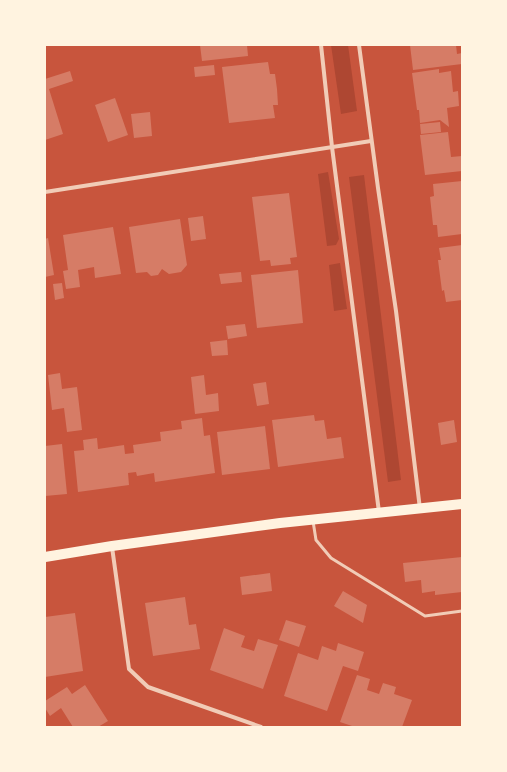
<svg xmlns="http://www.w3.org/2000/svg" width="507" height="772" font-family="'IBM Plex Sans',sans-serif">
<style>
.green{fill:#ae4732}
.building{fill:#d67c66}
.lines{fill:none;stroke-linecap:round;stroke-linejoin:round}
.service{stroke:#f1ccb7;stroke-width:3}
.minor{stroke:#f1ccb7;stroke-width:4}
.primary{stroke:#fff3e0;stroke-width:10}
</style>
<rect width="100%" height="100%" fill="#c8553d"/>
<g class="green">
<polygon points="331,45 348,45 357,111 341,114"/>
<polygon points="328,172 339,239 336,245 327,246 318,174"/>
<polygon points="364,175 401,480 388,482 349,177"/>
<polygon points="340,263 347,309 334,311 329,265"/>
</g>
<g class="building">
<polygon points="200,45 247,45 248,56 202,61"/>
<polygon points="410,45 456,45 457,54 462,53 462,64 413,70"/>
<polygon points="268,62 270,74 275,74 277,89 278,105 273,105 275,118 229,123 222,67"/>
<polygon points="214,65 215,75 195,77 194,67"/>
<polygon points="439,69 439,73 451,71 453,92 458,91 459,106 447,108 449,127 440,120 420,123 419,110 417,110 412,73"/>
<polygon points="70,71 73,81 49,89 63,134 45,140 45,79"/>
<polygon points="115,98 128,135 108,142 95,105"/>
<polygon points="150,112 152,136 134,138 131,114"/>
<polygon points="440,122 441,132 421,134 420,124"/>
<polygon points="448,132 451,157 462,156 462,171 425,175 420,135"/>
<polygon points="462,181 462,234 438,237 437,225 433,225 430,197 434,196 433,184"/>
<polygon points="289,193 297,257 290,258 291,264 271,266 270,260 260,261 252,197"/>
<polygon points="203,216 206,239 191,241 188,218"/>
<polygon points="180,219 187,265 181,272 169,274 162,269 158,275 151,276 147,272 136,273 129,227"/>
<polygon points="113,227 121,274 95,278 94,267 78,270 80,287 66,289 63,271 68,270 63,235"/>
<polygon points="48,238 54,275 45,277 45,239"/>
<polygon points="462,245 462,300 446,302 444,290 442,291 438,260 441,260 439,248"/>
<polygon points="298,270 303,323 257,328 251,275"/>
<polygon points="241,272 242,282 221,284 219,274"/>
<polygon points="62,283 64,298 55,300 53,284"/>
<polygon points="245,324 247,336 228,339 226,326"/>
<polygon points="227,340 228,355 212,356 210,342"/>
<polygon points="60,373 62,389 77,387 82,430 67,432 64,408 52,410 48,375"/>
<polygon points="204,375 206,395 218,393 219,411 195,414 191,377"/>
<polygon points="266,382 269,404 257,406 253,384"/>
<polygon points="314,415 315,421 324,420 327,439 341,437 344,458 278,467 272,420"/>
<polygon points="202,418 204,436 210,435 215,473 155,482 154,473 137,476 136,472 128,473 129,485 78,492 74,451 84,450 83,440 97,438 98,449 124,445 125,454 134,453 133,445 161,441 160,432 182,429 181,421"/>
<polygon points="454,420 457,442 441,445 438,423"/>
<polygon points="265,426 270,469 222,475 217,432"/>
<polygon points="62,444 67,494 45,496 45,446"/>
<polygon points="462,557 462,592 435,595 435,591 422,593 421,580 405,582 403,563"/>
<polygon points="270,573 272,591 242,595 240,577"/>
<polygon points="343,591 367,605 363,623 334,606"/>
<polygon points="185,597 189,625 196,624 200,649 153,656 145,603"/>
<polygon points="75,613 83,671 45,677 45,617"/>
<polygon points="286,620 306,626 299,647 279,640"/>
<polygon points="224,628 245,636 241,647 254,651 258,639 278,645 263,689 210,670"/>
<polygon points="338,643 364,652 358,671 343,666 327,711 284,696 298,653 318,660 322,646 336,651"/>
<polygon points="357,675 370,679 367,690 379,694 383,683 396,687 394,694 412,700 402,727 355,727 340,722"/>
<polygon points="85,685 108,721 98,727 73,727 61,708 50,716 45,708 45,701 67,687 72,694"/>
</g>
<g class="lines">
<polyline class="service" points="313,521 316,540 331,558 425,616 462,611"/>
<g class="minor">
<polyline points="321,45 332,147 379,512"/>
<polyline points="359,45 378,188 396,311 420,509"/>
<polyline points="45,192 371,141"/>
<polyline points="112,547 129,669 148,687 261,727"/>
</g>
<polyline class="primary" points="45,557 112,546 280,523 462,504"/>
</g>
<rect width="507" height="772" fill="none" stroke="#fff3e0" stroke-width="92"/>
</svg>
